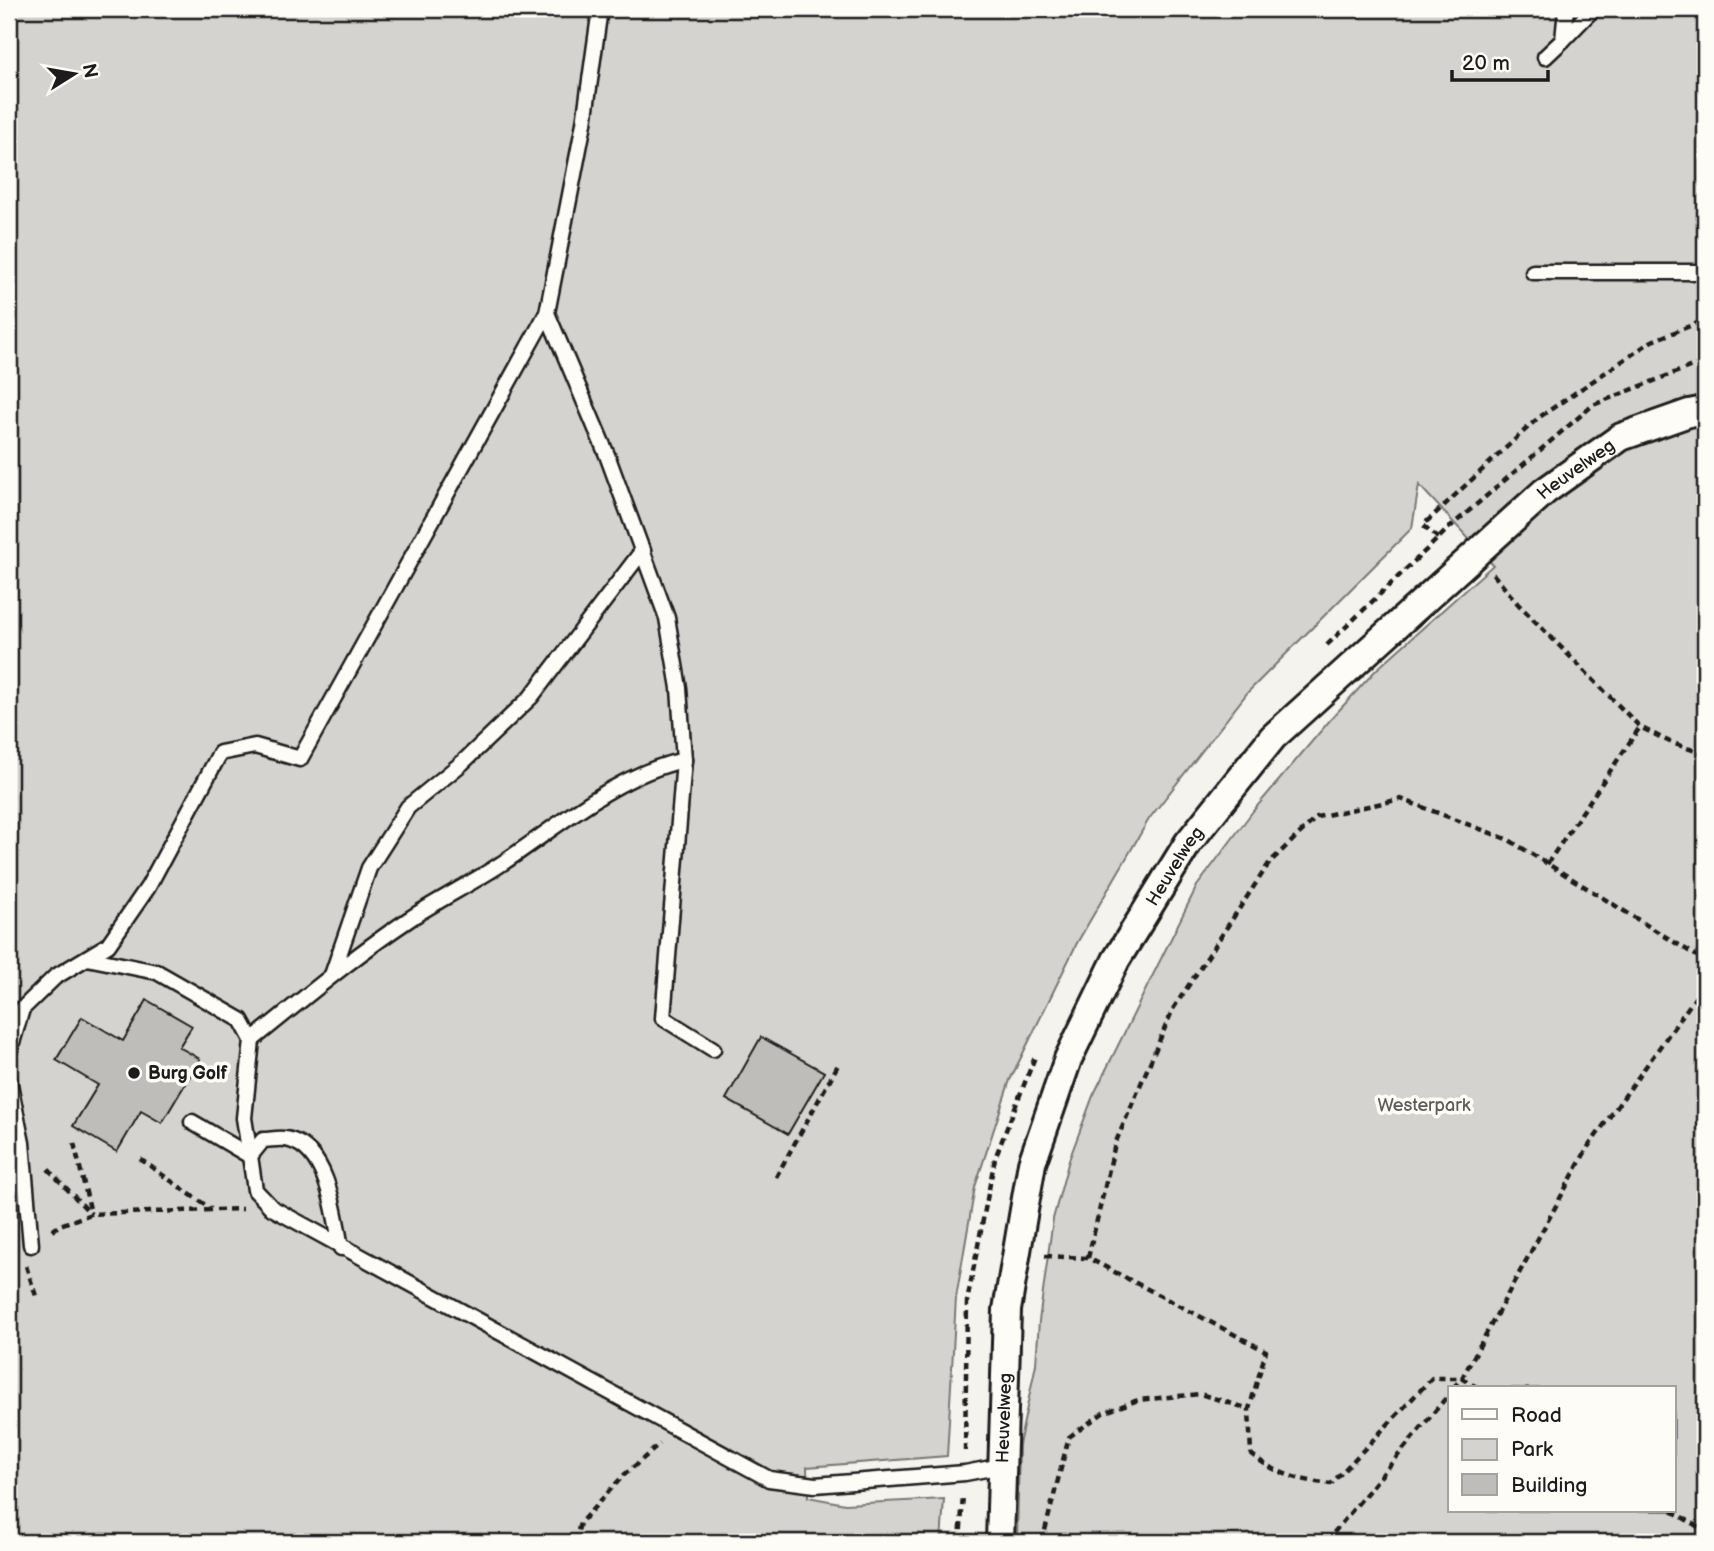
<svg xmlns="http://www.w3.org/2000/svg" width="1714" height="1551" font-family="'Balsamiq Sans',sans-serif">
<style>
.green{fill:#d4d3cf;stroke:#787876;stroke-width:2;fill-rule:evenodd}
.building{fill:#bebdba;stroke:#1c1c1c;stroke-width:2}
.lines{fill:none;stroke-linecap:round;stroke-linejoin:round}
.lane-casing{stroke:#1c1c1c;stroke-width:19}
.street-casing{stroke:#1c1c1c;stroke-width:32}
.path{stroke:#1c1c1c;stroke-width:4.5;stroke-dasharray:7 5;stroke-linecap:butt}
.lane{stroke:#fdfcf7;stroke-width:14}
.street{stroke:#fdfcf7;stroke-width:26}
.poi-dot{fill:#1c1c1c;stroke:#fdfcf7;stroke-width:2.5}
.labels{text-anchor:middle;stroke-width:7;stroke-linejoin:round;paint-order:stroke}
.street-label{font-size:18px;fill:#1c1c1c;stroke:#fdfcf7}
.poi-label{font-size:18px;font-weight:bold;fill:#1c1c1c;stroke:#fdfcf7;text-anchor:start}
.park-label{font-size:18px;fill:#5c5c5b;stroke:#fdfcf7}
</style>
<rect width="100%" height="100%" fill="#f4f3ee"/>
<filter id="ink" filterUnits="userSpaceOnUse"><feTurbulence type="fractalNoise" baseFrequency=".0143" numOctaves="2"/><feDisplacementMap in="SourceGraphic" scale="14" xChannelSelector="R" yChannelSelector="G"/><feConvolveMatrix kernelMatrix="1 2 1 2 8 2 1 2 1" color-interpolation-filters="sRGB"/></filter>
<g filter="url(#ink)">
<path class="green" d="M9,9H1705V1542H1017L1019,1445L1036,1364L1039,1321L1053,1219L1069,1160L1093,1096L1197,886L1253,811L1331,719L1376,670L1493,565L1419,485L1412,528L1248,692L1149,819L1077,943L1010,1080L975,1187L956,1298L947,1456L807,1467L808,1497L845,1504L944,1499L941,1542H9ZM1450,1388H1674V1511H1450Z"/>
<g class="building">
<polygon points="147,1000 192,1026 179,1047 200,1059 162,1123 141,1111 117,1152 73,1126 98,1085 56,1060 82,1017 123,1041"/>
<polygon points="761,1037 824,1072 788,1134 726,1099"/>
</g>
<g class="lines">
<g class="lane-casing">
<g id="lane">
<polyline points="600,9 584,123 547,313 607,455 667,618 679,688 684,760 663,1018 713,1049"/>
<polyline points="1563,40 1593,9"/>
<polyline points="1545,57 1563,40 1566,9"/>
<polyline points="1533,272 1705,272"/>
<polyline points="87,958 157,972 241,1020 252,1040 244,1118 250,1156"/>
<polyline points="332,975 369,868 408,807 462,763 531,697 643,550"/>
<path d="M252,1040C303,999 354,956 408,920C439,899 473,883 504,862C561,824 616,775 684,760"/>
<polyline points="9,1053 22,1009 55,977 108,945 148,887 220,753 255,746 300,759 547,313"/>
<polyline points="9,1080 22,1143 31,1245"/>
<polyline points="192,1122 250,1156"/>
<path d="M341,1248C335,1215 328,1150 290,1140C282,1137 271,1140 263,1140L250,1156L255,1190L272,1208L769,1479L815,1485L965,1473L1002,1466"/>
</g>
</g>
<g class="street-casing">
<g id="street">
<path id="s1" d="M1000,1542L1007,1310L1032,1163L1068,1059L1116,960L1188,843L1273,737L1545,491L1621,437L1689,413L1705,410"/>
</g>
</g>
<g class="path">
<polyline points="1438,538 1423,525 1538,418 1652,341 1705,320"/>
<polyline points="1493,574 1518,604 1640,727 1672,743 1705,754"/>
<polyline points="1327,645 1450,527 1593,405 1692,366 1705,362"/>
<polyline points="1547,864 1640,727"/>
<polyline points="74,1143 91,1213"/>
<polyline points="140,1159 211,1209"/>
<polyline points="48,1169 91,1214"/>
<polyline points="776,1177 838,1065"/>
<polyline points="52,1231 60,1225 91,1214 243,1209"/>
<path d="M1045,1256L1088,1258L1266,1351L1249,1409L1251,1454C1277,1475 1299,1480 1331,1484L1432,1378H1462L1478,1388"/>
<polyline points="1088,1258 1115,1144 1173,1009 1270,862 1317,817 1401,799 1509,840 1705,961"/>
<polyline points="26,1266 36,1296"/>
<polyline points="1453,1388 1462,1378 1588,1147 1705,984"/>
<polyline points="965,1451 967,1302 995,1158 1035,1057"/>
<polyline points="1672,1511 1705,1531"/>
<polyline points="575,1542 580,1523 623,1476 660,1444"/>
<polyline points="960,1542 963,1495"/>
<polyline points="1042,1542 1069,1437 1103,1413 1138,1400 1200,1394 1249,1409"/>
<polyline points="1326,1542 1450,1393"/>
</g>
<use href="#lane" class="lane"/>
<use href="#street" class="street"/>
</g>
</g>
<circle class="poi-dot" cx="134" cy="1073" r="7"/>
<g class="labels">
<g class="street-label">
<text dy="6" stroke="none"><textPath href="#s1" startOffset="1279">Heuvelweg</textPath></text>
<text dy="6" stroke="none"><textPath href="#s1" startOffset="712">Heuvelweg</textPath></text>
<text dy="6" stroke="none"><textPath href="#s1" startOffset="124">Heuvelweg</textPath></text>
</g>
<g class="poi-label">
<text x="148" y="1079">Burg Golf</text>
</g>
<g class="park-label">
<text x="1424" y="1111">Westerpark</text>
</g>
</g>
<rect width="1714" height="1551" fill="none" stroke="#fdfcf7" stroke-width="35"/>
<rect x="18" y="18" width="1679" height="1516" fill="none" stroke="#1c1c1c" stroke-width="2.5" filter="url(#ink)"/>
<rect x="1448" y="1386" width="228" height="126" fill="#fdfcf7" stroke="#a3a29f" stroke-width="2"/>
<rect x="1462" y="1409" width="35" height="10" fill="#fdfcf7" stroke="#a3a29f" stroke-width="2"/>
<text x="1511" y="1422" font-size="21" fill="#1c1c1c">Road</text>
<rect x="1462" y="1439" width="35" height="21" fill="#d4d3cf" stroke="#a3a29f" stroke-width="2"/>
<text x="1511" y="1456" font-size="21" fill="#1c1c1c">Park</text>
<rect x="1462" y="1474" width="35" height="21" fill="#bebdba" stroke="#a3a29f" stroke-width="2"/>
<text x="1511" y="1492" font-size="21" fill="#1c1c1c">Building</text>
<g transform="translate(74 74) rotate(79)" stroke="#fdfcf7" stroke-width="5" paint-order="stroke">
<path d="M0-5L12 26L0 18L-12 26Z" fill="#1c1c1c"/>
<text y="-10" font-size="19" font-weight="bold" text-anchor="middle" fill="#1c1c1c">N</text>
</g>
<path d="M1452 70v10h96v-10" fill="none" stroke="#1c1c1c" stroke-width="3.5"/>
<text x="1462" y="70" font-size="21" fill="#1c1c1c" stroke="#fdfcf7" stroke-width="5" paint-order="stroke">20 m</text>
</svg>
